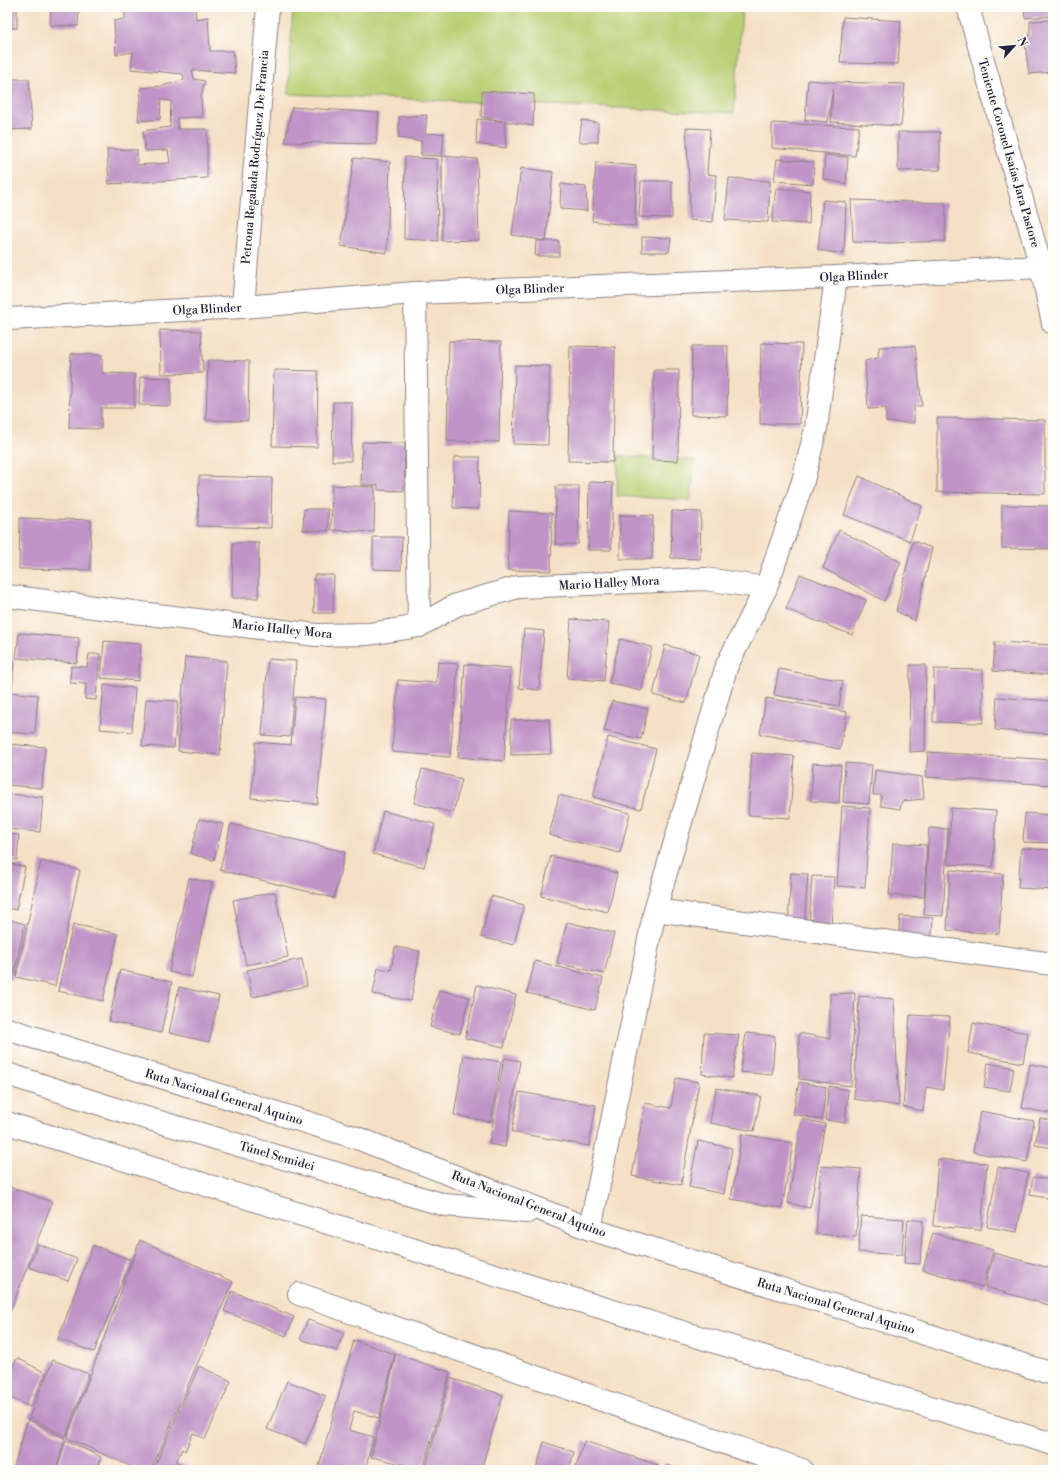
<svg xmlns="http://www.w3.org/2000/svg" width="1060" height="1477" font-family="'Libre Bodoni',serif">
<style>
.green{fill:#b9cf73;stroke:#6e7857}
.building{fill:#c094c7}
.lines{fill:none;stroke-linecap:round;stroke-linejoin:round}
.street-casing{stroke:#8c8180;stroke-width:24}
.highway-casing{stroke:#8c8180;stroke-width:24}
.street{stroke:#fff;stroke-width:22}
.highway{stroke:#fff;stroke-width:22}
.labels{text-anchor:middle;stroke-width:4;stroke-linejoin:round;paint-order:stroke}
.street-label{font-size:12px;fill:#22223b;stroke:#fdfcf7}
</style>
<rect width="100%" height="100%" fill="#fdfcf7"/>
<filter id="ink" filterUnits="userSpaceOnUse"><feTurbulence type="fractalNoise" baseFrequency=".025" numOctaves="2"/><feDisplacementMap in="SourceGraphic" scale="8" xChannelSelector="R" yChannelSelector="G"/><feConvolveMatrix kernelMatrix="1 2 1 2 8 2 1 2 1" color-interpolation-filters="sRGB"/></filter>
<filter id="wash" filterUnits="userSpaceOnUse"><feTurbulence type="fractalNoise" baseFrequency=".012" numOctaves="4" result="noise"/><feDisplacementMap in="SourceGraphic" scale="16" xChannelSelector="R" yChannelSelector="G"/><feGaussianBlur stdDeviation="0.9" result="paint"/><feColorMatrix in="noise" values="0 0 0 0 0 0 0 0 0 0 0 0 0 0 0 0 0 1.4 0 .05"/><feComposite in="paint" operator="in"/></filter>
<g filter="url(#wash)">
<rect width="100%" height="100%" fill="#f5e0c5"/>
<g class="green">
<polygon points="293,7 783,7 742,11 734,113 288,94"/>
<polygon points="618,456 694,460 691,500 617,496"/>
</g>
<g id="blocks">
<g class="building">
<rect x="7" y="7" width="10" height="21"/>
<polygon points="51,7 79,7 78,26 50,25"/>
<polygon points="125,7 195,7 196,19 208,17 210,51 233,51 235,73 192,70 194,79 205,81 201,96 202,117 177,118 178,129 207,129 207,178 109,184 107,149 137,150 137,165 170,163 168,150 145,151 143,131 170,127 171,101 161,99 160,119 138,121 141,88 162,86 184,80 183,74 131,69 133,52 116,55 114,21 125,19"/>
<polygon points="1024,7 1053,7 1053,16 1025,18"/>
<polygon points="843,17 901,21 898,64 840,63"/>
<polygon points="1053,20 1053,72 1029,74 1024,37 1030,36 1030,21"/>
<polygon points="7,79 29,79 32,129 7,130"/>
<polygon points="808,80 833,82 905,84 901,126 831,122 833,88 828,122 805,120"/>
<polygon points="482,91 534,94 533,126 504,121 506,148 476,144 477,119 502,121 481,117"/>
<polygon points="292,107 379,113 376,144 285,142"/>
<polygon points="427,115 425,134 444,133 442,156 477,159 479,240 442,241 442,156 421,155 421,141 399,138 399,117"/>
<polygon points="582,120 598,123 598,142 579,142"/>
<polygon points="772,123 859,127 855,156 772,148"/>
<polygon points="686,128 710,129 707,174 716,175 713,222 690,220 689,178"/>
<polygon points="898,132 940,132 940,170 898,171"/>
<polygon points="825,155 848,157 846,184 823,179"/>
<polygon points="405,157 437,159 438,241 404,239"/>
<polygon points="354,158 390,162 387,253 341,246"/>
<polygon points="777,159 814,162 813,184 774,181"/>
<polygon points="596,162 636,166 635,226 592,221"/>
<polygon points="521,168 553,172 546,241 512,235"/>
<polygon points="729,178 770,181 768,222 725,220"/>
<polygon points="641,181 672,181 672,218 639,217"/>
<polygon points="561,184 586,187 587,211 560,209"/>
<polygon points="776,188 810,191 809,224 772,222"/>
<polygon points="823,200 846,202 844,254 818,250"/>
<polygon points="851,200 946,203 945,241 890,243 853,242"/>
<polygon points="642,237 671,238 669,252 642,252"/>
<polygon points="536,241 559,241 559,256 535,256"/>
<polygon points="160,330 201,331 203,373 161,374"/>
<polygon points="449,341 501,342 499,442 447,441"/>
<polygon points="761,343 802,344 800,424 760,424"/>
<polygon points="570,346 615,347 613,462 568,461"/>
<polygon points="692,346 728,346 727,416 691,415"/>
<polygon points="915,346 922,406 914,406 914,423 886,422 886,408 868,409 865,361 878,358 879,347"/>
<polygon points="71,354 102,355 102,373 134,374 134,408 101,408 101,429 69,428"/>
<polygon points="208,360 249,361 248,421 206,420"/>
<polygon points="515,365 550,366 548,445 513,444"/>
<polygon points="274,370 318,371 317,447 272,446"/>
<polygon points="654,370 679,370 678,461 652,460"/>
<polygon points="140,377 171,378 171,406 139,405"/>
<polygon points="333,402 352,402 351,461 332,461"/>
<polygon points="937,418 1045,420 1045,494 937,492"/>
<polygon points="362,442 405,443 404,491 378,490 378,485 361,485"/>
<polygon points="454,457 480,457 479,509 453,508"/>
<polygon points="199,476 272,478 271,528 198,526"/>
<polygon points="859,476 922,506 910,541 844,515"/>
<polygon points="589,482 613,483 611,550 588,550"/>
<polygon points="332,485 375,487 374,532 331,530"/>
<polygon points="556,486 579,486 578,544 555,544"/>
<polygon points="1002,505 1053,506 1053,549 1002,548"/>
<polygon points="304,509 328,509 328,531 303,530"/>
<polygon points="509,511 552,513 551,571 508,570"/>
<polygon points="672,511 701,512 700,559 671,558"/>
<polygon points="620,515 653,516 652,559 620,559"/>
<polygon points="20,518 91,520 90,570 19,569"/>
<polygon points="839,530 901,562 884,601 823,568"/>
<polygon points="373,537 402,537 401,570 373,569"/>
<polygon points="913,541 932,548 915,621 896,611"/>
<polygon points="233,543 259,543 258,598 232,598"/>
<polygon points="800,574 866,600 852,635 786,609"/>
<polygon points="314,575 334,575 333,613 314,613"/>
<polygon points="571,619 609,622 604,681 567,678"/>
<polygon points="524,629 544,631 539,690 519,688"/>
<polygon points="19,633 79,638 77,663 16,658"/>
<polygon points="620,639 652,647 641,691 609,683"/>
<polygon points="104,641 141,644 138,681 101,678"/>
<polygon points="995,642 1053,645 1053,675 993,671"/>
<polygon points="665,645 699,654 686,703 653,695"/>
<polygon points="89,654 100,654 96,700 85,699 86,684 70,683 71,666 87,667"/>
<polygon points="185,657 227,661 220,755 178,751"/>
<polygon points="7,659 14,660 12,688 7,687"/>
<polygon points="268,659 296,661 290,737 262,735"/>
<polygon points="438,662 458,664 450,757 392,752 398,680 436,683"/>
<polygon points="465,664 511,668 504,761 458,757"/>
<polygon points="910,665 926,665 925,751 909,752"/>
<polygon points="779,669 843,681 839,706 774,695"/>
<polygon points="934,669 983,670 983,723 933,722"/>
<polygon points="104,685 135,688 132,732 100,729"/>
<polygon points="7,692 38,695 35,734 7,732"/>
<polygon points="295,697 326,699 317,804 251,798 256,742 291,745"/>
<polygon points="997,697 1053,701 1053,734 995,730"/>
<polygon points="766,698 847,712 840,749 760,734"/>
<polygon points="146,699 178,701 174,748 142,746"/>
<polygon points="612,701 648,709 641,739 604,731"/>
<polygon points="549,719 551,754 511,755 511,720"/>
<polygon points="608,737 656,749 641,809 593,797"/>
<polygon points="7,744 45,747 42,788 7,785"/>
<polygon points="928,752 1053,760 1053,785 926,777"/>
<polygon points="752,753 794,756 790,818 748,815"/>
<polygon points="813,763 841,765 839,803 811,801"/>
<polygon points="845,763 872,765 869,804 843,802"/>
<polygon points="422,769 462,779 453,813 414,803"/>
<polygon points="875,770 922,777 924,799 902,801 900,809 881,806 881,795 873,795"/>
<polygon points="7,794 43,797 40,832 7,829"/>
<polygon points="559,795 630,813 620,853 549,835"/>
<polygon points="842,806 870,808 865,888 837,886"/>
<polygon points="951,808 996,811 993,867 948,864"/>
<polygon points="383,811 435,824 424,867 373,854"/>
<polygon points="1025,813 1053,815 1053,843 1023,842"/>
<polygon points="199,819 223,824 214,860 191,854"/>
<polygon points="231,824 345,852 334,898 220,870"/>
<polygon points="929,828 948,829 943,916 924,915"/>
<polygon points="7,834 19,835 17,860 7,859"/>
<polygon points="893,843 927,845 924,897 889,895"/>
<polygon points="1021,848 1053,850 1053,890 1018,888"/>
<polygon points="551,856 617,873 608,912 541,896"/>
<polygon points="41,861 80,870 55,986 16,977"/>
<polygon points="7,863 25,867 16,910 7,908"/>
<polygon points="950,870 1003,874 999,934 947,930"/>
<polygon points="791,873 808,874 804,927 788,926"/>
<polygon points="812,876 834,877 831,928 809,926"/>
<polygon points="189,878 212,883 192,977 169,972"/>
<polygon points="275,892 288,957 246,965 233,900"/>
<polygon points="491,896 524,905 514,945 481,937"/>
<polygon points="900,916 933,918 931,946 898,943"/>
<polygon points="7,919 25,924 13,980 7,979"/>
<polygon points="567,922 614,933 604,974 557,963"/>
<polygon points="73,924 118,934 103,1001 58,991"/>
<polygon points="395,947 420,951 411,1001 373,994 378,968 391,970"/>
<polygon points="302,959 307,986 252,997 247,970"/>
<polygon points="535,961 603,978 595,1010 527,993"/>
<polygon points="120,970 172,982 161,1033 109,1021"/>
<polygon points="477,985 516,995 504,1047 465,1038"/>
<polygon points="179,987 219,996 209,1042 169,1033"/>
<polygon points="439,990 469,997 460,1034 430,1027"/>
<polygon points="855,993 851,1086 799,1079 799,1033 830,1039 830,994"/>
<polygon points="859,996 894,999 899,1106 854,1099"/>
<polygon points="910,1015 950,1017 943,1090 926,1087 923,1111 903,1107"/>
<polygon points="973,1023 1028,1033 1023,1063 968,1053"/>
<polygon points="704,1033 739,1035 732,1078 702,1074"/>
<polygon points="746,1033 775,1036 772,1075 740,1072"/>
<polygon points="464,1055 501,1062 491,1122 454,1115"/>
<polygon points="504,1058 520,1061 505,1147 489,1144"/>
<polygon points="988,1063 1014,1068 1010,1091 984,1087"/>
<polygon points="1030,1064 1053,1068 1053,1114 1022,1108"/>
<polygon points="676,1078 699,1082 681,1185 632,1176 645,1103 671,1108"/>
<polygon points="799,1082 826,1087 822,1120 793,1114"/>
<polygon points="829,1086 848,1090 845,1123 825,1120"/>
<polygon points="716,1088 761,1096 754,1131 710,1123"/>
<polygon points="519,1092 596,1105 589,1146 512,1132"/>
<polygon points="980,1111 1034,1121 1027,1162 973,1152"/>
<polygon points="1040,1118 1053,1121 1053,1148 1035,1145"/>
<polygon points="802,1119 825,1124 810,1208 788,1203"/>
<polygon points="742,1134 793,1143 782,1208 731,1199"/>
<polygon points="698,1141 732,1148 724,1194 689,1187"/>
<polygon points="938,1159 987,1163 981,1230 933,1226"/>
<polygon points="821,1166 861,1169 856,1237 816,1234"/>
<polygon points="998,1167 1028,1173 1017,1232 987,1227"/>
<polygon points="1033,1177 1053,1180 1053,1199 1030,1195"/>
<polygon points="7,1186 52,1202 7,1320"/>
<polygon points="861,1216 904,1219 902,1255 858,1252"/>
<polygon points="908,1219 923,1221 920,1264 904,1263"/>
<polygon points="933,1233 993,1250 983,1287 923,1270"/>
<polygon points="140,1240 233,1282 151,1470 139,1470 67,1438"/>
<polygon points="38,1244 77,1259 68,1281 29,1267"/>
<polygon points="93,1245 131,1260 94,1352 58,1339"/>
<polygon points="994,1253 1053,1269 1053,1301 1052,1306 985,1287"/>
<polygon points="232,1291 294,1317 286,1336 224,1311"/>
<polygon points="308,1320 344,1332 337,1351 300,1339"/>
<polygon points="354,1340 395,1354 379,1418 354,1411 349,1430 374,1437 365,1470 318,1470"/>
<polygon points="396,1354 450,1372 423,1470 404,1470 406,1465 371,1457"/>
<polygon points="17,1358 46,1373 30,1407 7,1396 7,1377"/>
<polygon points="53,1360 89,1374 66,1436 29,1417"/>
<polygon points="199,1366 231,1381 205,1439 193,1433 185,1451 182,1449 176,1462 195,1470 153,1470"/>
<polygon points="450,1378 503,1395 481,1470 425,1470"/>
<polygon points="287,1381 326,1396 305,1444 267,1429"/>
<polygon points="28,1419 65,1438 56,1470 13,1470"/>
<polygon points="66,1440 101,1457 96,1470 57,1470"/>
<polygon points="584,1441 658,1465 657,1470 579,1470 575,1469"/>
<polygon points="544,1442 574,1452 569,1470 536,1470"/>
<polygon points="666,1465 683,1470 664,1470"/>
</g>
</g>
</g>
<g filter="url(#ink)">
<use href="#blocks" fill-opacity="0" stroke="#8c8180" stroke-width="1"/>
<g class="lines">
<g class="street-casing">
<g id="street">
<polyline points="968,7 1041,267 1053,323"/>
<polyline points="415,293 419,626"/>
<polyline points="243,307 268,7"/>
<polyline points="7,319 243,307 415,293 836,277 1041,267 1053,264"/>
<polyline points="7,596 316,635 369,634 419,626 456,605 518,587 705,579 766,588"/>
<polyline points="655,910 1053,964"/>
<polyline points="590,1229 655,910 727,665 766,588 803,481 816,428 836,277"/>
<polyline points="299,1294 802,1470"/>
</g>
</g>
<g class="highway-casing">
<g id="highway">
<polyline points="7,1029 357,1138 590,1229 1053,1374"/>
<polyline points="7,1074 122,1111 445,1205 527,1212"/>
<polyline points="7,1123 540,1289 1053,1444"/>
</g>
</g>
<use href="#street" class="street"/>
<use href="#highway" class="highway"/>
</g>
</g>
<g class="labels">
<g class="street-label">
<text transform="translate(1009 153) rotate(74)" y="4">Teniente Coronel Isaías Jara Pastore</text>
<text transform="translate(255 157) rotate(-85)" y="4">Petrona Regalada Rodríguez De Francia</text>
<text transform="translate(854 276) rotate(-3)" y="4">Olga Blinder</text>
<text transform="translate(530 289) rotate(-2)" y="4">Olga Blinder</text>
<text transform="translate(207 309) rotate(-3)" y="4">Olga Blinder</text>
<text transform="translate(609 583) rotate(-3)" y="4">Mario Halley Mora</text>
<text transform="translate(282 629) rotate(6)" y="4">Mario Halley Mora</text>
<text transform="translate(224 1097) rotate(17)" y="4">Ruta Nacional General Aquino</text>
<text transform="translate(277 1156) rotate(16)" y="4">Túnel Semidei</text>
<text transform="translate(529 1204) rotate(21)" y="4">Ruta Nacional General Aquino</text>
<text transform="translate(836 1306) rotate(17)" y="4">Ruta Nacional General Aquino</text>
</g>
</g>
<rect width="1060" height="1477" fill="none" stroke="#fdfcf7" stroke-width="24"/>
<g transform="translate(1014 46) rotate(63)" stroke="#fdfcf7" stroke-width="3" paint-order="stroke">
<path d="M0-3L7 15L0 10L-7 15Z" fill="#22223b"/>
<text y="-6" font-size="11" font-weight="bold" text-anchor="middle" fill="#22223b">N</text>
</g>
</svg>
